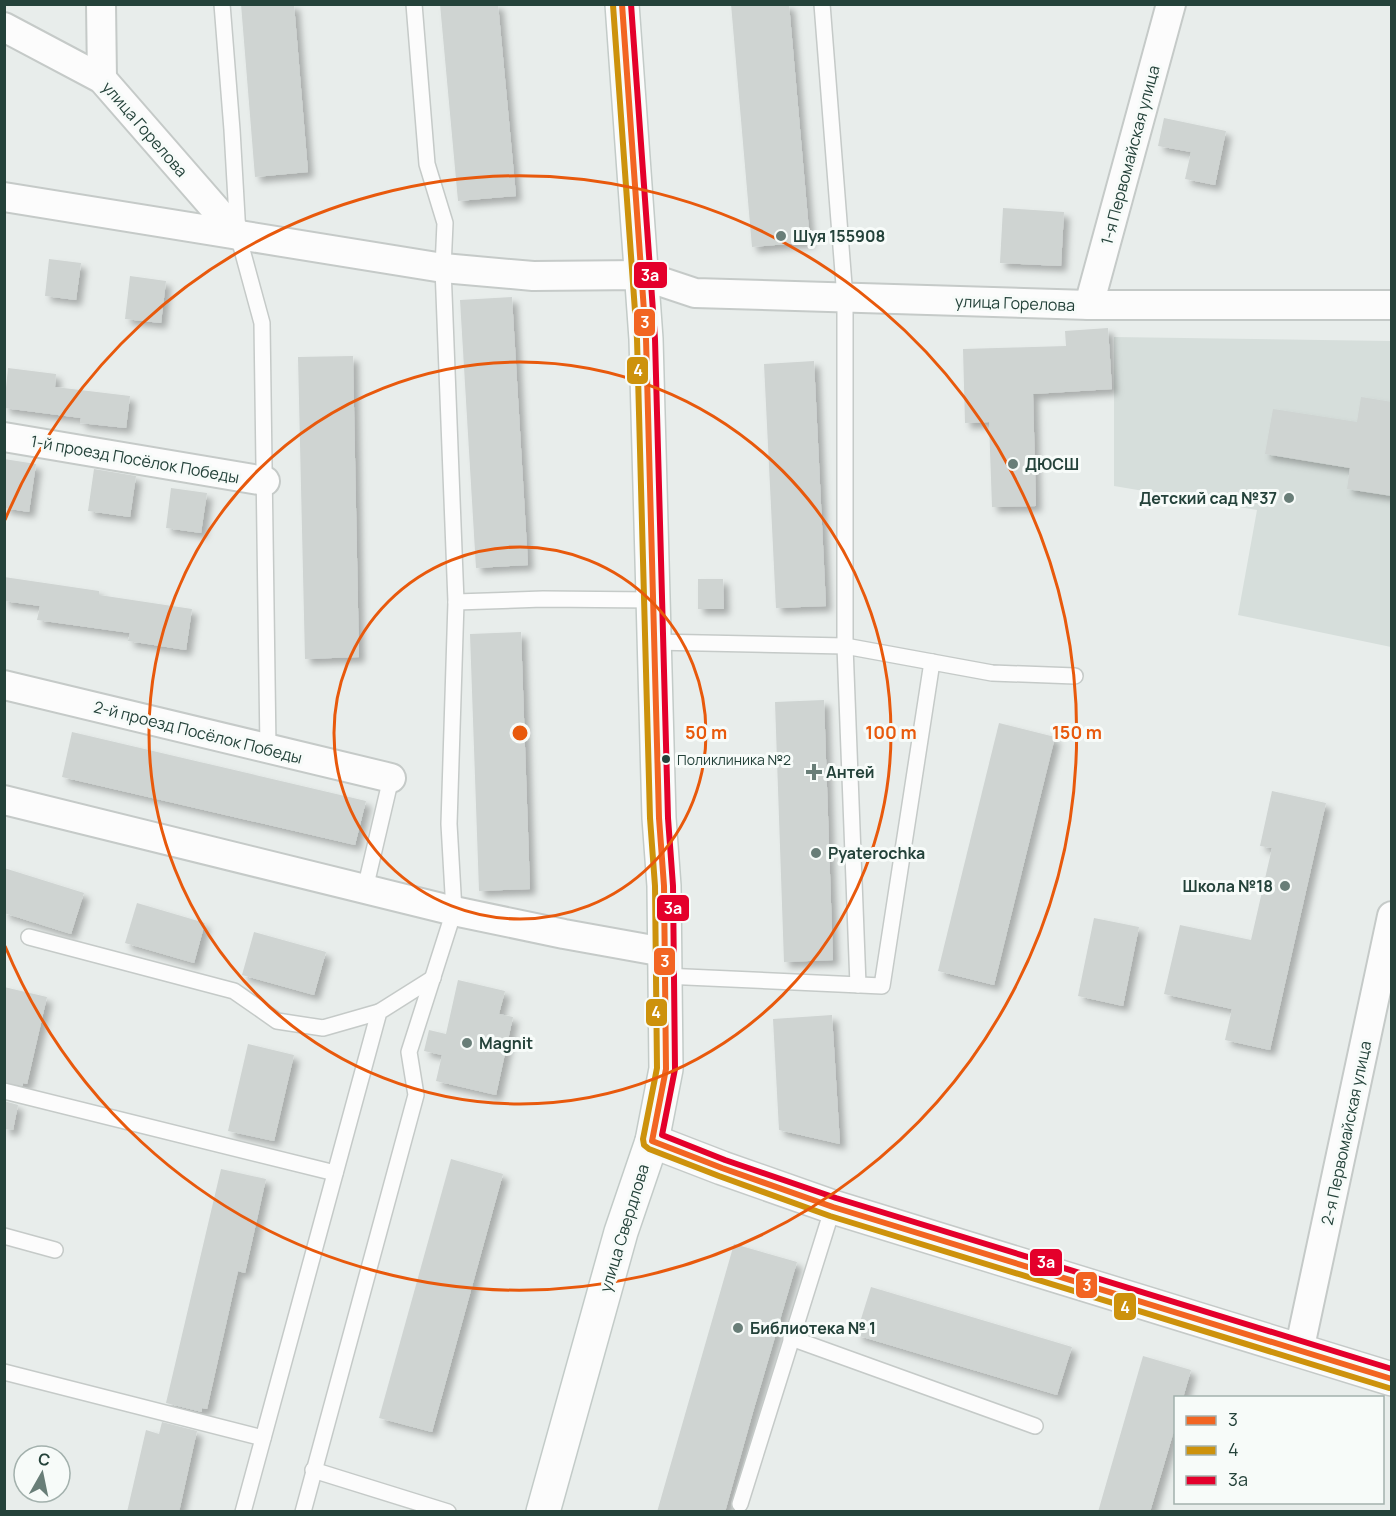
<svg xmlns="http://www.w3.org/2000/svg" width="1396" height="1516" font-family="Manrope,sans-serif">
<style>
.built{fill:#d6dedb}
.building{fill:#cfd4d2;filter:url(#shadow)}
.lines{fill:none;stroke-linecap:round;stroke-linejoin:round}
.service-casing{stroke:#c5cac8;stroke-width:18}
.minor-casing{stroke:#c5cac8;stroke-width:32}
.tertiary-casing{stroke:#c5cac8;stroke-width:36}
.secondary-casing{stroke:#c3cbc8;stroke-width:36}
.service{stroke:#fcfcfc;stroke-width:15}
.minor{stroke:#fcfcfc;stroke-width:28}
.tertiary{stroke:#fcfcfc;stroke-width:33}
.secondary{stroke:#fcfcfc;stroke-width:33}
.bus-1-casing{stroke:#f7fbf9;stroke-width:10}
.bus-2-casing{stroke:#f7fbf9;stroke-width:10}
.bus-3-casing{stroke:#f7fbf9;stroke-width:10}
.bus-1{stroke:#f26522;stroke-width:6}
.bus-2{stroke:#cd920c;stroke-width:6}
.bus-3{stroke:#e4002b;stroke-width:6}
.ring{fill:none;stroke:#e8590c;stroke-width:3}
.poi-dot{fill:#697e78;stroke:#f7fbf9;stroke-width:2}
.bus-dot{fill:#24423a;stroke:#f7fbf9;stroke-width:2}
.labels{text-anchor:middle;stroke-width:6;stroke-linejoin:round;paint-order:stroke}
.bus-label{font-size:14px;fill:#24423a;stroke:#f7fbf9;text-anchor:start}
.street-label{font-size:16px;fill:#24423a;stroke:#f7fbf9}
.poi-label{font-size:16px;font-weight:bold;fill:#24423a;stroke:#f7fbf9;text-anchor:start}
.centre{fill:#e8590c;stroke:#f7fbf9;stroke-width:3}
.ring-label{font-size:18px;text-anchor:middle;font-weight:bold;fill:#e8590c;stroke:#f7fbf9;stroke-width:6;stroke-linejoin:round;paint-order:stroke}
.line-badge{stroke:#f7fbf9;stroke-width:2}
.badge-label{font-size:16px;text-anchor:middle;font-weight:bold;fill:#fff}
</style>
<defs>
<filter id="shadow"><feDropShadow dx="5.5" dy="5.5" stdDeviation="3" flood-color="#0004"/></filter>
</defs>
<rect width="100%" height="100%" fill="#e8edeb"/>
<polygon class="built" points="1114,337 1391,341 1391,647 1238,615 1257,510 1114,486"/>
<g class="building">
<polygon points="241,4 294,4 308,172 255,177"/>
<polygon points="440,4 498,4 516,196 458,201"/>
<polygon points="731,4 789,4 810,242 752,247"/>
<polygon points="1164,118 1226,131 1215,185 1185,179 1191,152 1158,146"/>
<polygon points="1003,208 1064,212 1061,266 1000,263"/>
<polygon points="49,259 81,263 76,300 45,296"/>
<polygon points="130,276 166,281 161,323 125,319"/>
<polygon points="512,297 528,565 476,568 460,300"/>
<polygon points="1108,328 1112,389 1033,394 1036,506 992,507 989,422 965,423 963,349 1066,346 1065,331"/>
<polygon points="353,356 359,657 305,659 298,357"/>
<polygon points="814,361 826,606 776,608 764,364"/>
<polygon points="8,368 56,374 55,387 130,396 126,428 80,423 81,418 4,408"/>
<polygon points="1361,397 1392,402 1392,496 1347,489 1350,468 1265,454 1273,409 1357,422"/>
<polygon points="4,459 36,464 29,512 4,508"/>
<polygon points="94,469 136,476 130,517 88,511"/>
<polygon points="171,488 207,493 201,533 166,528"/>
<polygon points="4,577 99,591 99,595 192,609 186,650 128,641 130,633 37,620 40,606 4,601"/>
<polygon points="698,579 723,579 724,609 698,609"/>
<polygon points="521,632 530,889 479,891 470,634"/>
<polygon points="824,700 833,960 784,962 775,702"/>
<polygon points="999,723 1055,737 994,985 938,971"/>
<polygon points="72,732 366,801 355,845 62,777"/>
<polygon points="1272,791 1326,803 1270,1050 1225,1040 1232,1009 1164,994 1180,925 1251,940 1272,848 1260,846"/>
<polygon points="4,868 84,893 71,934 4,913"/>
<polygon points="137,903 205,923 194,963 125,943"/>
<polygon points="1094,918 1139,927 1123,1006 1078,996"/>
<polygon points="254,932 326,952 314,995 242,975"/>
<polygon points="458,980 505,991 499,1014 513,1017 496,1095 436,1081 442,1055 424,1051 429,1030 446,1034"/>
<polygon points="4,987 47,997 27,1084 23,1083 23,1086 4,1082"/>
<polygon points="832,1015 840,1144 779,1130 773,1019"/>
<polygon points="248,1044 294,1055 274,1141 228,1131"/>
<polygon points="4,1101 18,1105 13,1130 4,1129"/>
<polygon points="451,1159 503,1174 432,1432 379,1418"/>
<polygon points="221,1169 266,1179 245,1273 238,1271 207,1409 202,1408 202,1412 166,1403"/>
<polygon points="734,1244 797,1262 753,1412 725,1512 657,1512"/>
<polygon points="871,1287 1072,1347 1057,1395 856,1335"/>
<polygon points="1143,1356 1191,1370 1183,1398 1176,1398 1176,1424 1150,1512 1098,1512"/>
<polygon points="162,1422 197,1431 179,1512 127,1512 146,1430 159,1434"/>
</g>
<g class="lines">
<g class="service-casing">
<g id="service">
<polyline points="222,4 232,130 238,235 262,323 268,749"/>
<polyline points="822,4 845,298 845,646 858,985"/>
<polyline points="456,602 543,599 652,600"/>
<polyline points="653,642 845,646 992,673 1075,676"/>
<polyline points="365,889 391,778"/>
<polyline points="29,937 234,991 277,1021 323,1028 379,1012"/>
<polyline points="664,976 882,986 932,662"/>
<polyline points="4,1091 335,1173"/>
<polyline points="4,1236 55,1250"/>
<polyline points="791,1338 1035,1426"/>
<polyline points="4,1372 263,1438"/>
<polyline points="313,1470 448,1512"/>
<polyline points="740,1504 833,1207"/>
<polyline points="243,1512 379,1012 433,978"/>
<polyline points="303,1512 416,1095 409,1052 454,911 449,824 456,602 443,268 445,223 427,164 414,4"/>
</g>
</g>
<g class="minor-casing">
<g id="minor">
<polyline points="101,4 102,79"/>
<polyline points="4,27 102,79 238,235"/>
<polyline points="4,197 443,268 533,276 641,275 695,293 1089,305 1392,305"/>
<polyline points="1089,305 1171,4"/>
<polyline points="4,437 265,481"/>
<polyline points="4,685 391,778"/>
<polyline points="4,800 454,911 564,934 664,952"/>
<polyline points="1299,1351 1392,916"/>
</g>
</g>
<g class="tertiary-casing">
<polyline id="tertiary" points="652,1141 722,1168 833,1207 1392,1379"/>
</g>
<g class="secondary-casing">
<polyline id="secondary" points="543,1512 621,1232 652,1141 666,1069 664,886 659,818 646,339 622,4"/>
</g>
<use href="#service" class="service"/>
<use href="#minor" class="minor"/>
<use href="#tertiary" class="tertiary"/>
<use href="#secondary" class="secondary"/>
<g class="bus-1-casing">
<polyline id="bus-1" points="622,4 646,339 659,818 664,886 666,1069 652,1141 722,1168 833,1207 1392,1379"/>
</g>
<g class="bus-2-casing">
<polyline id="bus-2" points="613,5 637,339 650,818 655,886 657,1068 643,1139 644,1145 649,1149 719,1176 830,1216 1389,1388"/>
</g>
<g class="bus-3-casing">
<polyline id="bus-3" points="631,4 655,339 668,818 673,886 675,1069 662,1135 725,1160 836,1198 1392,1369"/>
</g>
<use href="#bus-1" class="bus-1"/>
<use href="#bus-2" class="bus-2"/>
<use href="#bus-3" class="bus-3"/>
</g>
<g class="ring">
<circle cx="520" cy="733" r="186"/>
<circle cx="520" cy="733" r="371"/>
<path d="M5 520A557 557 0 1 1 5 946"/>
</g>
<g class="poi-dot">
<circle cx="781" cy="236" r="6"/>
<circle cx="1013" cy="464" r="6"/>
<circle cx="1289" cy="498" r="6"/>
<path d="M811 763h6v6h6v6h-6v6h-6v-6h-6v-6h6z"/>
<circle cx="816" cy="853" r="6"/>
<circle cx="1285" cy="886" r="6"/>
<circle cx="467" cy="1043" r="6"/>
<circle cx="738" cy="1328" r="6"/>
</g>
<circle class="bus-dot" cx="666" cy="759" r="5"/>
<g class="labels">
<g class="bus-label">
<text x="677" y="765">Поликлиника №2</text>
</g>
<g class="street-label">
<text transform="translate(145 129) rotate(49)" y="6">улица Горелова</text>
<text transform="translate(1130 155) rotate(-75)" y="6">1-я Первомайская улица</text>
<text transform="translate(1015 303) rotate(2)" y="6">улица Горелова</text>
<text transform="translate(135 459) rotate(10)" y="6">1-й проезд Посёлок Победы</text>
<text transform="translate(198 732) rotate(14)" y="6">2-й проезд Посёлок Победы</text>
<text transform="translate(1346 1133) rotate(-78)" y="6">2-я Первомайская улица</text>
<text transform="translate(624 1228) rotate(-73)" y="6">улица Свердлова</text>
</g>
<g class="poi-label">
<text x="793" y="242">Шуя 155908</text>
<text x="1025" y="470">ДЮСШ</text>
<text x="1277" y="504" text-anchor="end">Детский сад №37</text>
<text x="826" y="778">Антей</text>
<text x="828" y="859">Pyaterochka</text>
<text x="1273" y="892" text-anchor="end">Школа №18</text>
<text x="479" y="1049">Magnit</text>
<text x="750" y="1334">Библиотека № 1</text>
</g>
</g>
<circle cx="520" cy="733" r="9" class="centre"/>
<g class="ring-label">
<text x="706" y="739">50 m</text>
<text x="891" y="739">100 m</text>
<text x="1077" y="739">150 m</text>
</g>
<g class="line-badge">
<rect x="633" y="261" width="35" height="28" rx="6" fill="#e4002b"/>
<rect x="633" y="308" width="23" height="29" rx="6" fill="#f26522"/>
<rect x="626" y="356" width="23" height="29" rx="6" fill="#cd920c"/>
<rect x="656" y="894" width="34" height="28" rx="6" fill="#e4002b"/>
<rect x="653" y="947" width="23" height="29" rx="6" fill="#f26522"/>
<rect x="645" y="998" width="23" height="29" rx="6" fill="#cd920c"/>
<rect x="1029" y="1248" width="34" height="29" rx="6" fill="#e4002b"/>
<rect x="1075" y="1271" width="23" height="28" rx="6" fill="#f26522"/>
<rect x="1113" y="1292" width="24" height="29" rx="6" fill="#cd920c"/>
</g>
<g class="badge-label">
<text x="650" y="281">3а</text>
<text x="645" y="328">3</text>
<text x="638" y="376">4</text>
<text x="673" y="914">3а</text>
<text x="665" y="967">3</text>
<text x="656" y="1018">4</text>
<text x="1046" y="1268">3а</text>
<text x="1087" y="1291">3</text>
<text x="1125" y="1313">4</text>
</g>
<rect width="1396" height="1516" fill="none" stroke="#24423a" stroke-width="12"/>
<rect x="1174" y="1396" width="210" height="108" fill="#f7fbf9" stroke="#a3b1ad" stroke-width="1.5"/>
<rect x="1186" y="1416" width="30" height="9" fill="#f26522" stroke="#a3b1ad" stroke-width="1.5"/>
<text x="1228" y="1426" font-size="18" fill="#24423a">3</text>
<rect x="1186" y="1446" width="30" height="9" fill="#cd920c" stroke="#a3b1ad" stroke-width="1.5"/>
<text x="1228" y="1456" font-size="18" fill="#24423a">4</text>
<rect x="1186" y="1476" width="30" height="9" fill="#e4002b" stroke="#a3b1ad" stroke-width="1.5"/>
<text x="1228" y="1486" font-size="18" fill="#24423a">3а</text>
<g transform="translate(42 1474) rotate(9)"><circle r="28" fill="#f7fbf9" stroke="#a3b1ad" stroke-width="1.5"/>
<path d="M0-4.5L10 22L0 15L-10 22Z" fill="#697e78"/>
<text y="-9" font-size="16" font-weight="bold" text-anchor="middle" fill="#24423a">С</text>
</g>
</svg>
